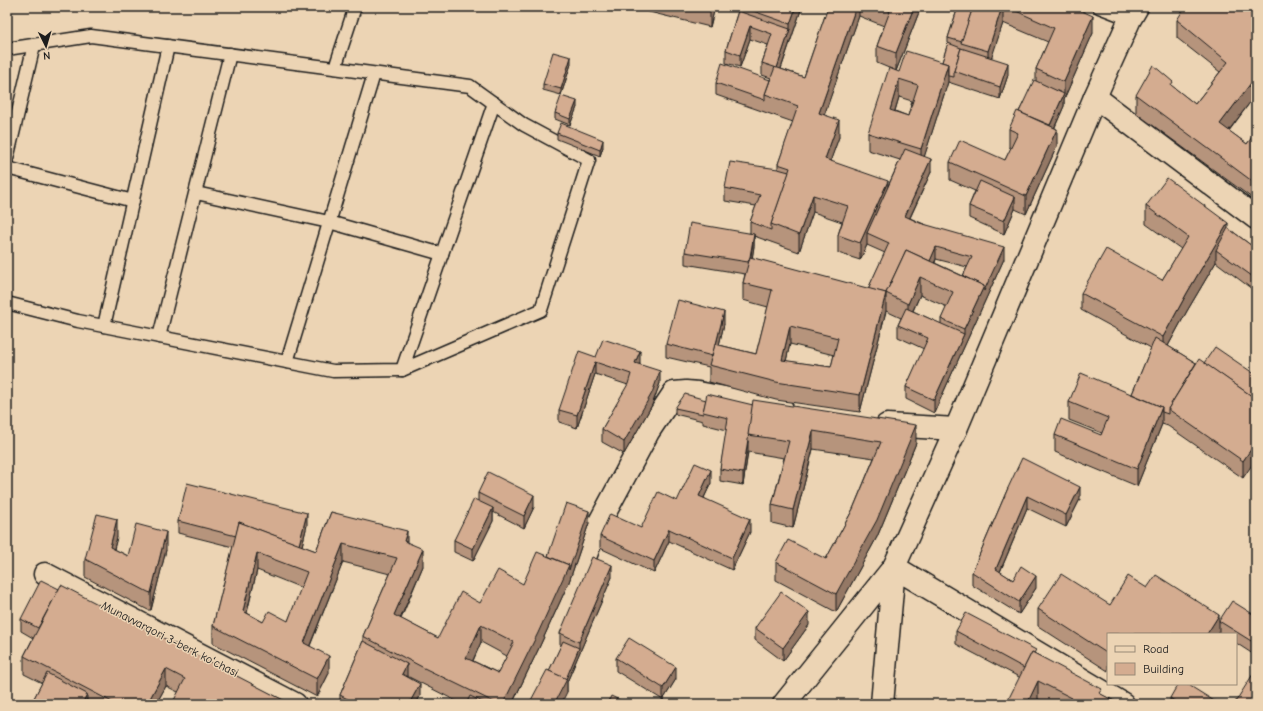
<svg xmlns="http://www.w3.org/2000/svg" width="1263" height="711" font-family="'Comic Neue',sans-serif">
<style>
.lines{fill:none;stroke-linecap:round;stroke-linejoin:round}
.service-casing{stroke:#1c1c1c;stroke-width:15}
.minor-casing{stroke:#1c1c1c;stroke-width:25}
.service{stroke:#ecd4b4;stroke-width:12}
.minor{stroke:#ecd4b4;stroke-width:22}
.wall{fill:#b6947c;stroke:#1c1c1c;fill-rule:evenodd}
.shaded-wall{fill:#947865;stroke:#1c1c1c}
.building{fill:#d4ac90;stroke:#1c1c1c;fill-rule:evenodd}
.labels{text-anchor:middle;stroke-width:3;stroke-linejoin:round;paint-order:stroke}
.street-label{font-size:12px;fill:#1c1c1c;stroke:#ecd4b4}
</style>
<rect width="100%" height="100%" fill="#ecd4b4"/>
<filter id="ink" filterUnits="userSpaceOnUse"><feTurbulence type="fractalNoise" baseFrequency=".025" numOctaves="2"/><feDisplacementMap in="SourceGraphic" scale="8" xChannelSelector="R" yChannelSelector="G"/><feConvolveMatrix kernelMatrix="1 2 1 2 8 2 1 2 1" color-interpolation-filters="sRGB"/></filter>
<g filter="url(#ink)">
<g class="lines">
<g class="service-casing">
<g id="service">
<polyline points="1099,7 1130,19"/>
<polyline points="7,49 91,36 470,86 524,125 589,160 541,310 402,370 333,371 78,321 7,303"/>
<polyline points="335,68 355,7"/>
<polyline points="7,159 34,45"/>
<polyline points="7,168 133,201"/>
<polyline points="196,193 329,222 442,254"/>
<polyline points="104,326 168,46"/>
<polyline points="159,337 230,54"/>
<polyline points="287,362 374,74"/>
<polyline points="402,370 494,103"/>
</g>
</g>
<g class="minor-casing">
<g id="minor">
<polyline points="1095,97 1256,218"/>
<polyline points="887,425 956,429"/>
<polyline points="45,574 295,704"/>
<polyline points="525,704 557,633 594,533 648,432 674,393 686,392 698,393 782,409"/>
<polyline points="784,704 894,567 956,429 1095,97 1130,19 1137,7"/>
<polyline points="882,704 894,567 1123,704"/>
</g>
</g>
<use href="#service" class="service"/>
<use href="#minor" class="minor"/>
</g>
<g class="wall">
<polygon points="629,7 715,7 710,27"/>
<path d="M738,7H802L781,69L804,77L828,7H921L896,71L877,63V46L884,26L859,16L824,115L839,137L830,161L888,186L900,160L868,150V133L899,72L942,62L948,43V38L958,7H1073L1093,33L1064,99V106L1055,127L1057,146L1026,214L1015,209L1004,234L969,218V206L975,191L950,180V162L1005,160L1011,148L1009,147V129L1036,81V69L1048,42L1003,23L991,58L1008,75L1000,99L948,82L924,157L931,172L910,218L1004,259L934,413L906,399V387L924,349L898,337V325L901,318L886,311L860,412L776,400L709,382V367L666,357V344L724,324L719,345L756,354L768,307L743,300V283L745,274L685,264V252L750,233V222L756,206L725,201V188L778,169V164L793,122L716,95V83L770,80L771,78L762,75V63L768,45L750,39L740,67L726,63V50L738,11ZM899,97L912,101L908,116L895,111ZM813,212L842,222L838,235V253L860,260L867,245L885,253L868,289L752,258L754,246V236L799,252ZM936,259L967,267L963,276L935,263ZM920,295L947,307L941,319V324L913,311ZM790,344L834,355L831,367L786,361Z"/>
<polygon points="1256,12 1256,98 1254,97 1229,131 1247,144 1256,132 1256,201 1136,113 1136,95 1173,87 1195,104 1220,72 1177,38 1177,20"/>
<polygon points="571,64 561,95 543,90 543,84"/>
<polygon points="577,107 570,125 555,119 555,113"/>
<polygon points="557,133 603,147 600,156 557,139"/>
<polygon points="1146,206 1228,228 1256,249 1256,292 1216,262 1187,311 1168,346 1196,363 1204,363 1256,375 1243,478 1168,426 1162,424 1137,486 1055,452 1055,435 1101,435 1102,433 1069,420 1069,402 1132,394 1151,348 1081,310 1081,293 1162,280 1181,249 1146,224"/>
<polygon points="596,357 640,363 639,364 660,383 652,405 624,454 602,442 602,429 628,385 595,374 577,428 559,422 559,410"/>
<polygon points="706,400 916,443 877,537 836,612 776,580 776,562 826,559 853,509 874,458 813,449 793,528 772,523 772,505 784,458 748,452 743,485 720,481 720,469 727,430 703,424 703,421 675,414 675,408"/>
<polygon points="711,483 704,498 750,532 732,570 669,541 654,573 600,548 600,536 641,528 677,501"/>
<polygon points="1008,488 1080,499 1066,527 1027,508 1000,572 1013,580 1036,588 1019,614 972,585 972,572"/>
<polygon points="478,493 534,507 524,528 493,512 493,521 473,561 454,552 454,540 478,501"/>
<path d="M331,512L407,542L423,566L401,619L438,638L480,603L523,584L548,556L589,523L569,582L538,650L512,704H462L407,676L420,696L416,704H340V695L363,641V636L390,574L343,562L310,646L329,673L317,697L213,643V626L233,547L178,533V521L307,525L302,546L316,551ZM257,570L302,588L288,621L263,622L247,613ZM481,642L507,656L498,673L473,661Z"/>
<polygon points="117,537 114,549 128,556 166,550 151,610 148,610 85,577 85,559"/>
<polygon points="612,577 567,682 567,692 549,671 561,646 560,646 560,633"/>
<polygon points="1147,588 1219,621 1256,616 1256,656 1236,643 1236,634 1221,634 1219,633 1108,634 1108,671 1038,626 1038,609 1110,605"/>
<polygon points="59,589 291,704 178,692 166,686 156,704 31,704 42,683 24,674 24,656 33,638 21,631 21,619"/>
<polygon points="809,625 783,661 755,640 755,628"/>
<polygon points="956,631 1036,654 1102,695 1120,704 1049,704 1038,699 1019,677 956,644"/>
<polygon points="616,658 676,679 663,700 616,671"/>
<polygon points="1170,698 1219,704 1170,704"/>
</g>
<g class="shaded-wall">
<polygon points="710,7 715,7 710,27"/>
<polygon points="796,7 802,7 777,80 777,68 790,29 790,24"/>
<polygon points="856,7 859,7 859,16 819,130 819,113"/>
<polygon points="914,7 921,7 896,71 896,53"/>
<polygon points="1002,7 1003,7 1003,23 988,69 988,51"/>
<polygon points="1093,16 1093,33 1064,99 1064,106 1048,142 1048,130 1064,94 1064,82"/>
<polygon points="750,26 750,39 740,67 740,55"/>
<polygon points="571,57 571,64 561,95 561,89"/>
<polygon points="1008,63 1008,75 1000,99 1000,87"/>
<polygon points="948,64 948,82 921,167 921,149"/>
<polygon points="899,79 899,97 890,127 890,110"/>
<polygon points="1254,79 1254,97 1220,142 1220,124"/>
<polygon points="577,101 577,107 570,125 570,119"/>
<polygon points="839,120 839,137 825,176 825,159"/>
<polygon points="1057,129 1057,146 1026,214 1026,196"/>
<polygon points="603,140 603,147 600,156 600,150"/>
<polygon points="931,159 931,172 905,228 905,216"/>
<polygon points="888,181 888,198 867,233 867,245 860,260 860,243"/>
<polygon points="813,195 813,212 799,252 799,235"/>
<polygon points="1015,197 1015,209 1004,234 1004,221"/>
<polygon points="1228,223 1228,241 1216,250 1216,262 1187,311 1163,355 1163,337 1187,293"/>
<polygon points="754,234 754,246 750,275 750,262"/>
<polygon points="936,247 936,259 928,277 928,265"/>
<polygon points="1004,247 1004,259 934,413 934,400 964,334 964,329 984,286"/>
<polygon points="920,277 920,295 908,321 908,304"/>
<polygon points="886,293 886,311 860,412 860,395"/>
<polygon points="724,312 724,324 714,366 713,356"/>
<polygon points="790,326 790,344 782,378 782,360"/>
<polygon points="640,351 640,363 635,375 635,363"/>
<polygon points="595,362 595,374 577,428 577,415"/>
<polygon points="660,371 660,383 652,405 624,454 624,442"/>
<polygon points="1162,407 1162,424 1137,486 1137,469"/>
<polygon points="916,425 916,443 877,537 836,612 836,594"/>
<polygon points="813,431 813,449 793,528 793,510"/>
<polygon points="748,441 748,452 743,485 743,473"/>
<polygon points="1256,442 1256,459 1243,478 1243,461"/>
<polygon points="711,470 711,483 699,508 699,496"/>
<polygon points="1080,487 1080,499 1066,527 1066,515"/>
<polygon points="534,495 534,507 524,528 524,516"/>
<polygon points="1027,496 1027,508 996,581 996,569"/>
<polygon points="493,508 493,521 473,561 473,549"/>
<polygon points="589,511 589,523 569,582 538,650 512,704 503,704"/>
<polygon points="307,513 307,525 298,562 298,549"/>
<polygon points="117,519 117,537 110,564 110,547"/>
<polygon points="750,519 750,532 732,570 732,558"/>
<polygon points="669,529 669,541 654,573 654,561"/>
<polygon points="407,531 407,548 404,541"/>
<polygon points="166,532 166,550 151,610 151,593"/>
<polygon points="343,544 343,562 304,660 304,643"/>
<polygon points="423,549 423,566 394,633 394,615"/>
<polygon points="257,553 257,570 243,628 243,611"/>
<polygon points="612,565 612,577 567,682 567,692 561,704 554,704 579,648 579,642"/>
<polygon points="1036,576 1036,588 1019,614 1019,602"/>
<polygon points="809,612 809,625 783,661 783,648"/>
<polygon points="1219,615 1219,633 1218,634 1207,634"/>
<polygon points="481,625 481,642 466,676 466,658"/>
<polygon points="329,656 329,673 317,697 317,679"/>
<polygon points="407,664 407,676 402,686 402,674"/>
<polygon points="676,667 676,679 663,700 663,688"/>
<polygon points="166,669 166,686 156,704 147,704"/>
<polygon points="1038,681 1038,699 1035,704 1027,704"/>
<polygon points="420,684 420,696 416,704 409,704"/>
<polygon points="87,694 87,704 82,704"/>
</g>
<g class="building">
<polygon points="742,7 796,7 790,24"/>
<polygon points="828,7 856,7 819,113 839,120 825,159 888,181 860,243 838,235 848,206 813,195 799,235 771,224 790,168 778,164 798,106 765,94 775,67 804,77"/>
<polygon points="880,7 914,7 896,53 877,46 890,11"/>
<polygon points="958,7 973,7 962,42 948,38"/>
<polygon points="973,7 1002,7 988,51 961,43"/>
<polygon points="1007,7 1073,7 1093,16 1064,82 1036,69 1054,28"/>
<polygon points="1185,7 1249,7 1256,12 1256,81 1254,79 1220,124 1247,144 1256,132 1256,184 1136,95 1153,65 1173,82 1171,85 1195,104 1228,62 1177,20"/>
<polygon points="738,11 790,29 777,68 762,63 772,34 750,26 740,55 726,50"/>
<polygon points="948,43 961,48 954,71 954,77 948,76 948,64 942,62"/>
<polygon points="961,48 1008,63 1000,87 954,71"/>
<path d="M906,51L948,64L921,149L868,133L889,68L899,72ZM899,79L918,85L908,116L890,110Z"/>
<polygon points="553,52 571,57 561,89 543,84"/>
<polygon points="722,63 770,80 765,94 765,100 716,83"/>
<polygon points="1034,80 1064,94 1050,125 1019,112"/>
<polygon points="561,96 577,101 570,119 555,113"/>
<polygon points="1017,111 1057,129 1026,196 950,162 960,140 1005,160 1018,133 1009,129"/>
<polygon points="561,123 603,140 600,150 557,133"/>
<polygon points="905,149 931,159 905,216 920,223 1004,247 984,291 984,286 963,276 972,257 936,247 930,261 906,250 886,293 868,289 889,243 867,233"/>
<polygon points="730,162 778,169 789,172 771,224 771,230 750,222 760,195 725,188"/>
<polygon points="1167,178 1228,223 1187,293 1163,337 1081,293 1106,249 1162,280 1188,237 1146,206"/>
<polygon points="980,181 1015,197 1004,221 969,206"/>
<polygon points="690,223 754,234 750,257 748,262 685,252"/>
<polygon points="1228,228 1256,249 1256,279 1216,250"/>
<polygon points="906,250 984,286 964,329 941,319 953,292 920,277 908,304 886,293"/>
<path d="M750,257L886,293L860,395L776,382L709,365L715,344L756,354L772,290L743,283ZM790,326L838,338L831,367L782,360Z"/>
<polygon points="678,300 724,312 716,344 715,344 712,356 666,344"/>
<polygon points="906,308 964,334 934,400 906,387 928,338 898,325"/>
<polygon points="1155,338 1196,363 1168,409 1168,414 1162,412 1162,407 1132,394"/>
<polygon points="603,339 640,351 635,363 660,371 652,393 624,442 602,429 628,384 631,374 595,362 577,415 559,410 579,351 596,357"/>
<polygon points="1215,347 1256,375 1256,399 1204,363"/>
<polygon points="1199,359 1256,399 1256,442 1243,461 1168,409"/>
<polygon points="1081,373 1162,407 1137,469 1055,435 1061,419 1101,435 1108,418 1069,402"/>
<polygon points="685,394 706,400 703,412 703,414 675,408"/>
<polygon points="707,394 753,405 743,473 720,469 728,418 703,412"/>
<polygon points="753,400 916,425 877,520 836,594 776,562 788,540 826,559 853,509 881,442 813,431 793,510 772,505 789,441 748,435"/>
<polygon points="1022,458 1080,487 1066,515 1027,496 996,569 1013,580 1021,566 1036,576 1019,602 972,572 1008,488"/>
<polygon points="695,463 711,470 699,496 750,519 732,558 669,529 654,561 600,536 610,514 641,528 658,492 677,501"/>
<polygon points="488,472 534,495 524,516 478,493"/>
<polygon points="187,483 307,513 299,545 239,522 236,536 178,521"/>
<polygon points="474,499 493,508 473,549 454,540"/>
<polygon points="566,503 589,511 569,570 569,565 548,556"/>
<path d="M331,512L407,531L404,541L423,549L394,615L438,638L461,592L480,603L498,570L523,584L537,552L569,565L538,633L503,704H498L424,668L363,636L397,558L343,544L304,643L329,656L317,679L213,626L239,522L316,551ZM257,553L307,572L288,621L269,611L263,622L243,611ZM481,625L514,642L498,673L466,658Z"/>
<polygon points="97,514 117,519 110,547 128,556 136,524 166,532 151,593 148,592 85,559"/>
<polygon points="592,557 612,565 579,642 560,633"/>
<polygon points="1061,574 1110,605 1128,576 1147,588 1156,575 1219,615 1207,634 1108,634 1108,654 1038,609"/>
<polygon points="41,580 59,589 38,628 21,619"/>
<polygon points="61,585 291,704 172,704 185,679 166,669 147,704 116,704 24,656"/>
<polygon points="781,592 809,612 783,648 755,628"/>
<polygon points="1232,601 1256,616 1256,644 1219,621"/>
<polygon points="966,613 1036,650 1034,653 1032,652 1024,668 956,631"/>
<polygon points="629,638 676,667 663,688 616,658"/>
<polygon points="363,641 407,664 402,674 420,684 409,704 357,704 340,695"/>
<polygon points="563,641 579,648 566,679 549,671"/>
<polygon points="1032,652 1102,689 1099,693 1120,704 1068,704 1072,698 1038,681 1027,704 1006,704"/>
<polygon points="547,670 567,679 554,704 529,704"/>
<polygon points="1255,671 1256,671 1256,704 1234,704"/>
<polygon points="47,673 87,694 82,704 31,704"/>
<polygon points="1178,684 1187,684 1219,704 1179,704 1170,698"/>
<polygon points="470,696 487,704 466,704"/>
<polygon points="611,696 628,704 607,704"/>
<polygon points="926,700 935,704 924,704"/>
</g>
</g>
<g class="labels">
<g class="street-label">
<text transform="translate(170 639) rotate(27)" y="4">Munavvarqori 3-berk koʻchasi</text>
</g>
</g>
<rect width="1263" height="711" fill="none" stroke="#ecd4b4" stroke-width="24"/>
<rect x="12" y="12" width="1239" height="687" fill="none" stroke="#1c1c1c" stroke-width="1.5" filter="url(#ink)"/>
<rect x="1107" y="633" width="130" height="52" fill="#ecd4b4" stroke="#998a77"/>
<rect x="1115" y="646" width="20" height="6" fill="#ecd4b4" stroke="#998a77"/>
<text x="1143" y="653" font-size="12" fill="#1c1c1c">Road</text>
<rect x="1115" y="663" width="20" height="12" fill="#d4ac90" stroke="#998a77"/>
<text x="1143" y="673" font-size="12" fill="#1c1c1c">Building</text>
<g transform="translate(46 46) rotate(175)" stroke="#ecd4b4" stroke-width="3" paint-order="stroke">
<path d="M0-3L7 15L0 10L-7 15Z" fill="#1c1c1c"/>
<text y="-6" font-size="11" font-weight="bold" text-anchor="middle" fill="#1c1c1c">N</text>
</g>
</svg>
